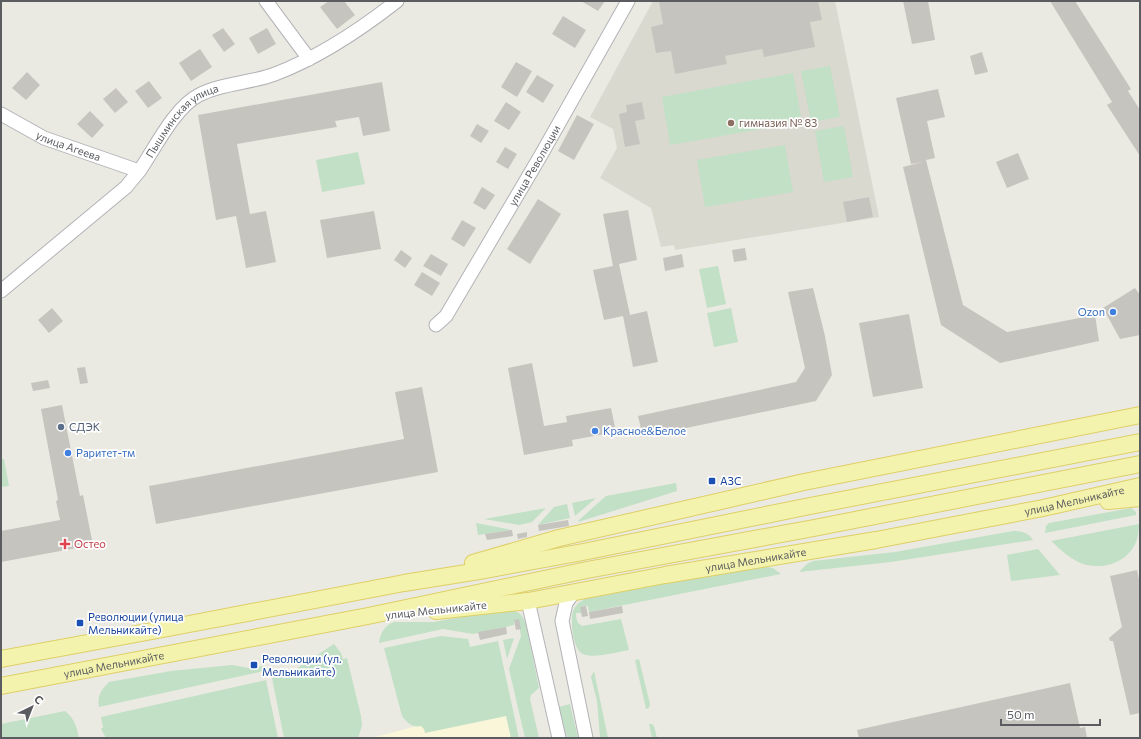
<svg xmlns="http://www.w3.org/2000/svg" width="1141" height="739" font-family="Commissioner,sans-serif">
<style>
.commercial{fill:#f9f6d9}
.education{fill:#dad9d0}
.green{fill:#c1e0c6}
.building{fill:#c6c4be}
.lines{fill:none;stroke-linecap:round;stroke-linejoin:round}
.minor-casing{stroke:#b2b3b7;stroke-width:15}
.major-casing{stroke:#decf67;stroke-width:18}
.minor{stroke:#fff;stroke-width:13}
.major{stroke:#f4f3ad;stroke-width:16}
.education-dot{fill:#8d6e63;stroke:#fff;stroke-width:1.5}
.shop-dot{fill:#3f7fe0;stroke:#fff;stroke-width:1.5}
.service-dot{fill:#5c6f8a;stroke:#fff;stroke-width:1.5}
.transit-dot{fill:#1a4fb4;stroke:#fff;stroke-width:1.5}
.health-dot{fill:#e0444e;stroke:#fff;stroke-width:1.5}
.labels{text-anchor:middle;stroke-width:3.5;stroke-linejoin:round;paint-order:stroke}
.education-label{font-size:11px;fill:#785e54;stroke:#fff;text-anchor:start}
.street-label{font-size:11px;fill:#5a5c60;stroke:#fff}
.shop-label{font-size:11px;fill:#366cbe;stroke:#fff;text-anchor:start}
.service-label{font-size:11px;fill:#4e5e75;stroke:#fff;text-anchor:start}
.transit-label{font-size:11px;fill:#164399;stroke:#fff;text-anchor:start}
.health-label{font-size:11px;fill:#be3a42;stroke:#fff;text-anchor:start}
</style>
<rect width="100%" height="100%" fill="#ebeae2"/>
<polygon class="commercial" points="511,706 518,738 371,738 425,724"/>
<polygon class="education" points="653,1 835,1 879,217 675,250 674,245 661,247 651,208 600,178 617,148 613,129 590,117"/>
<g class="green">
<polygon points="830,66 840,117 811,122 801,71"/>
<polygon points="793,73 802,122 670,145 662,97"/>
<polygon points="844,126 853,177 824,182 815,131"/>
<polygon points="785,145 793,192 705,207 697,160"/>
<polygon points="358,152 365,184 322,192 316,160"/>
<polygon points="718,266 726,304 707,308 699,269"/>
<polygon points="731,308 738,342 714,347 707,313"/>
<polygon points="1,459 4,459 9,486 1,487"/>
<polygon points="676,483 677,491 578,522 579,520 606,496"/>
<polygon points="596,498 575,516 572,503"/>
<polygon points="567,504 570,518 538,525 554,507"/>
<polygon points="546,508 532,522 519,525 484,519"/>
<polygon points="1131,508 1136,512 1136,515 1045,533 1046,526 1049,523"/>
<polygon points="476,523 512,530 478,535"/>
<path d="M1139,524C1139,530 1138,537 1136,542C1127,563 1104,570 1083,564C1070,559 1061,550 1051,541Z"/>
<path d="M1013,531C1022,531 1029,533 1033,540L891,562L799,572L807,564L813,561L895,552Z"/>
<polygon points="1038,549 1060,575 1011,581 1007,555"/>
<path d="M767,567L773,568L781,574L589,612L588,606L581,607L582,613H576C576,619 577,623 582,626L621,619L629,650C617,652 593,659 583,654C573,650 570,621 573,611C576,603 584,599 591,596L742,570Z"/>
<path d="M502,609C516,610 521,611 526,624L539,688L531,695L530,699L539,738H525L509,669L521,636L518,620L514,621V625L473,634L443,629L379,643C380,633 385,625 394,622H434Z"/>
<path d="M441,636L468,639L470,647L498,641L519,738H511L506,716L425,733L424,729L421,726C413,728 407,723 402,716L384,648Z"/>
<polygon points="514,638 507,659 503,640"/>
<polygon points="334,644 341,653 343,659 347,658 361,716 362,726 358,738 284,738 272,678 290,673"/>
<polygon points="639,659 650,704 649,708 646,709 635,660"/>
<path d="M232,665L249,668L263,666L264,671L99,707C97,696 101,690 109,682L171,671Z"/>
<polygon points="594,671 608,738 600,738 597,701 591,677"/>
<polygon points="266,680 278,738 106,738 101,729 103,727 101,717"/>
<polygon points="570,704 578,738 567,738 559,707"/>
<path d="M65,711C74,718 77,727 79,738H1V724Z"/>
<polygon points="649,724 652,724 654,726 657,738 652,738"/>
</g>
<g class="building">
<polygon points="329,1 344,1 355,15 337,29 320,7"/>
<polygon points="581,1 605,1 598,11"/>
<polygon points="659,1 818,1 822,20 810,22 815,47 764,57 762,49 725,56 727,64 675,74 671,51 656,53 651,27 663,24"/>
<polygon points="903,1 928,1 935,40 912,44"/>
<polygon points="1050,1 1075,1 1131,89 1128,91 1140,110 1140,156 1107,105 1112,102"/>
<polygon points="563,16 586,30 575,48 552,34"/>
<polygon points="223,28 235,44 224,52 212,35"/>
<polygon points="267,28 276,44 258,54 249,38"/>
<polygon points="200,49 212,67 191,81 179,63"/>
<polygon points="982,52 988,72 975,75 970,56"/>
<polygon points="516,62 532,71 517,97 501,87"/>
<polygon points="27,72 40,85 26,100 12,88"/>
<polygon points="537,75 554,85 543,103 526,92"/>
<polygon points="149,81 162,98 148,108 135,91"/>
<polygon points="382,82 390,131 363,136 359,117 335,121 337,127 237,144 250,214 266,211 276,262 246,268 236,216 216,220 198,115"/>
<polygon points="116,88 128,102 115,113 103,99"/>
<polygon points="938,89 945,117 927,121 935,158 926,160 963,305 1007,332 1095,315 1099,341 1000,363 941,325 903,167 922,162 911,164 896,98"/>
<polygon points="506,102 521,112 509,130 494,121"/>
<polygon points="642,102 645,119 635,121 640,144 625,147 619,114 627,112 626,105"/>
<polygon points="90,111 104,125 92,138 77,124"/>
<polygon points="577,115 594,124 574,160 558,151"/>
<polygon points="477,124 489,131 481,143 470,136"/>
<polygon points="505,147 517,154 508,169 496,162"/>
<polygon points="1018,153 1029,179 1007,188 996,162"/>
<polygon points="482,187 495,195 485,210 473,203"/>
<polygon points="869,197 873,217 847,222 843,202"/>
<polygon points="538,199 561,214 530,264 507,249"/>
<polygon points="628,210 637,260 619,264 630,315 647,311 658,362 633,367 623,316 604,320 593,270 613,266 603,214"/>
<polygon points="374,211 381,249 327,258 320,220"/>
<polygon points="462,220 476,228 464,247 451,239"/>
<polygon points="745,248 747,260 734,262 732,250"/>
<polygon points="401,250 412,258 405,268 394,260"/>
<polygon points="431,254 448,264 441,276 423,266"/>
<polygon points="682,254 684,267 665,271 663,258"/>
<polygon points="422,272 440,283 432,296 414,285"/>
<polygon points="813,288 825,336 832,375 816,401 643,437 638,416 796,382 805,368 788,292"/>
<polygon points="1135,288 1140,295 1140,335 1120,339 1103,308"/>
<polygon points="52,308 63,321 49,333 38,320"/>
<polygon points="909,314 923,388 873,397 859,323"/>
<polygon points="532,363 544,426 567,422 566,416 611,408 616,432 572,440 573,446 524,455 508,368"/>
<polygon points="85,367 88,383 80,384 77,368"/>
<polygon points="48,380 50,388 33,391 31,383"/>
<polygon points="422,387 438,472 156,524 149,486 404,439 395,392"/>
<polygon points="62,405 80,496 83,495 93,545 1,562 1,531 60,520 56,501 58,500 41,409"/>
<polygon points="568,520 569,526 539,531 538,525"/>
<polygon points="512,530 513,536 487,540 485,534"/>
<polygon points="527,532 527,537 518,539 517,534"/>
<polygon points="1137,570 1140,584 1140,713 1130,715 1113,641 1110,641 1109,638 1122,627 1110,576"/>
<polygon points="586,606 588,616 582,617 580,607"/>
<polygon points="622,606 623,613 590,619 589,612"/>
<polygon points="519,619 521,629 516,630 514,620"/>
<polygon points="506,627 507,634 480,640 478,632"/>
<polygon points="1070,683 1080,728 1085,727 1087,738 859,738 857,730"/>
</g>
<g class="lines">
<g class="minor-casing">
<g id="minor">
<polyline points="266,1 309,59"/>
<path id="s1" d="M1,114L44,138L139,171"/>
<path id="s2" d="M1,291L126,187C131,181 135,176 140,170C155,148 175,107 199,95C222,83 252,83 275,74C320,57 360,30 397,1"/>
<path id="s3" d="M436,325L446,316L541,155L628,1"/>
<polyline points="574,592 566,603 562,621 586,738"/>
<polyline points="528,601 559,738"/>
</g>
</g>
<g class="major-casing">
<g id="major">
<polyline points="1108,501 1140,498"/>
<polyline points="473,563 559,538 804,482 1140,415"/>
<path id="s4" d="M436,611L528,601L665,575L876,540L1043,508L1140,486"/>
<polyline points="1,659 163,629 404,583 479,571 583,552 810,506 1140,442"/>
<path id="s5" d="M1,686L368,616L587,570L814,528L1140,464"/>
</g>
</g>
<use href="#minor" class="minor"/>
<use href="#major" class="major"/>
</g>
<circle class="education-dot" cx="731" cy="123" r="4"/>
<g class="shop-dot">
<circle cx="1113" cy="312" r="4"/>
<circle cx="595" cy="431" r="4"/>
<circle cx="68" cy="453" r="4"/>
</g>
<circle class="service-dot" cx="61" cy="427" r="4"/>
<g class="transit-dot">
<rect x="708" y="477" width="8" height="8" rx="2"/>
<rect x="76" y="619" width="8" height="8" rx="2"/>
<rect x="250" y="661" width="8" height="8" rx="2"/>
</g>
<path class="health-dot" d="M63 538h4v4h4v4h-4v4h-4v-4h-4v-4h4z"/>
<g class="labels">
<g class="education-label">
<text x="739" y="127">гимназия № 83</text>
</g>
<g class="street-label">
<text dy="4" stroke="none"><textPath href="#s2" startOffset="251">Пышминская улица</textPath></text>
<text dy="4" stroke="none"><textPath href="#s1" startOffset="75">улица Агеева</textPath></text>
<text dy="4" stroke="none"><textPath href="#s3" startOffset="188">улица Революции</textPath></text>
<text dy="4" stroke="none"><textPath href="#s4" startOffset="648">улица Мельникайте</textPath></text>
<text dy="4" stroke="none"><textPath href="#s4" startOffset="324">улица Мельникайте</textPath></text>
<text transform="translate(436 610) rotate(-6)" y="4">улица Мельникайте</text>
<text dy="4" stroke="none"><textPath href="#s5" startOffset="115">улица Мельникайте</textPath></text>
</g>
<g class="shop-label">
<text x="1105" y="316" text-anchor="end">Ozon</text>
<text x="603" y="435">Красное&amp;Белое</text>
<text x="76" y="457">Раритет-тм</text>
</g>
<g class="service-label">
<text x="69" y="431">СДЭК</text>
</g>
<g class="transit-label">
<text x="720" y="485">АЗС</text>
<text x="88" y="621">Революции (улица<tspan x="88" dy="13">Мельникайте)</tspan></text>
<text x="262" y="663">Революции (ул.<tspan x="262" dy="13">Мельникайте)</tspan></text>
</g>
<g class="health-label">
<text x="74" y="548">Остео</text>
</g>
</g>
<rect width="1141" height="739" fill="none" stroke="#5a5c60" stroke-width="4"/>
<g transform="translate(32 707) rotate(43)" stroke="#ffffff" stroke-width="3" paint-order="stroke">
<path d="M0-3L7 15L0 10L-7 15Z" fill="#5a5c60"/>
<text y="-6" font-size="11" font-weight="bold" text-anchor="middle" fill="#5a5c60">С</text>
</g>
<path d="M1001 719v6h99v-6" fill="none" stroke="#5a5c60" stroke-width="2"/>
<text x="1007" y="719" font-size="12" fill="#5a5c60" stroke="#ffffff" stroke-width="3" paint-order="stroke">50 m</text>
</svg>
